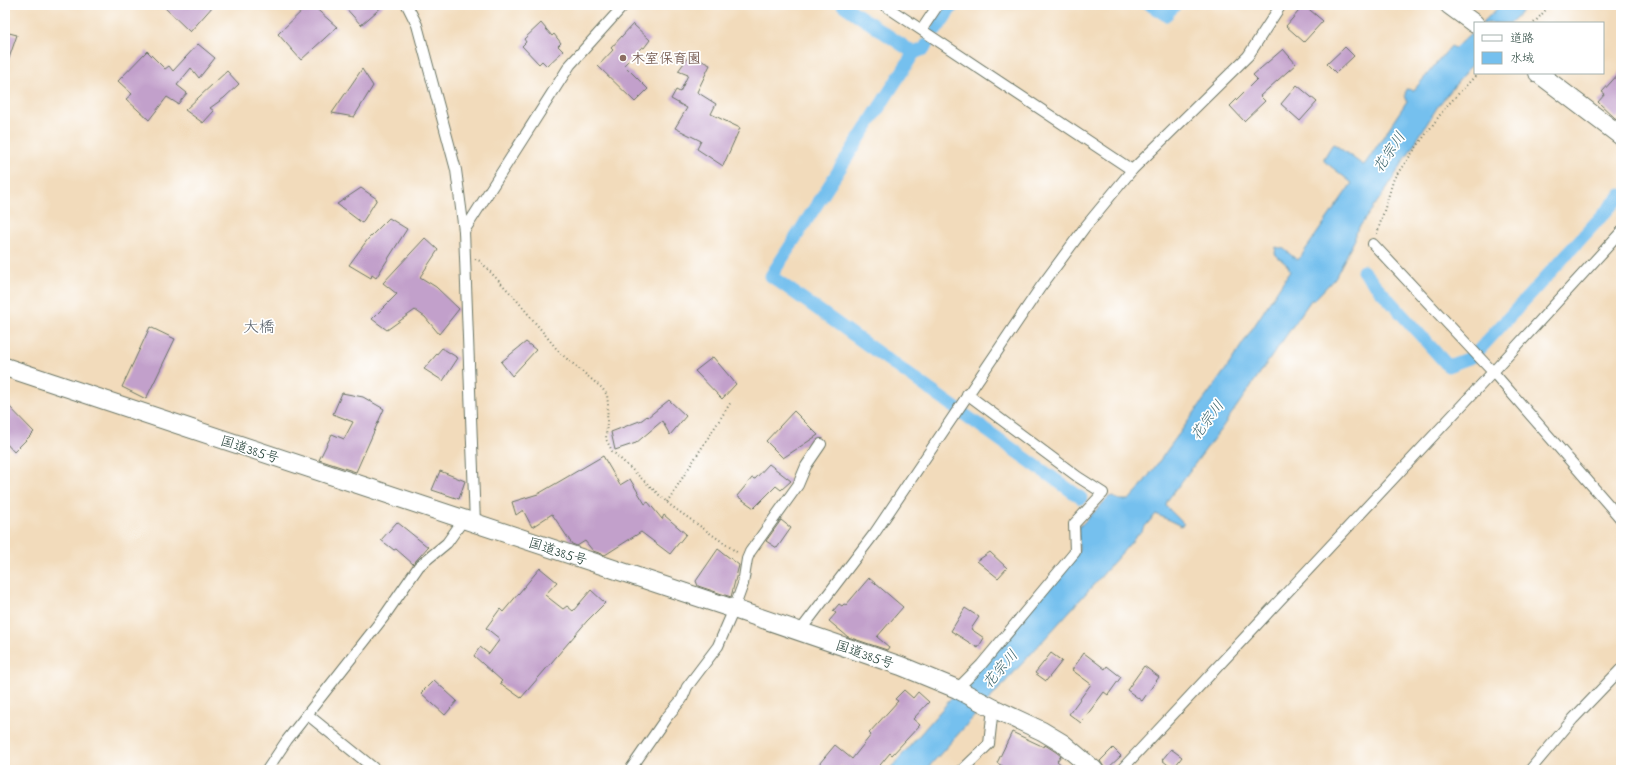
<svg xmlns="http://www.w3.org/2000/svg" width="1626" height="775" font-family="'Indie Flower','Klee One',sans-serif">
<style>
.water{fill:#75c0ee;stroke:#4a7e91}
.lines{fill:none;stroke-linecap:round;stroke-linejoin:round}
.canal{stroke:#75c0ee;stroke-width:13}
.building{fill:#c2a0cb}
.street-casing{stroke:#697463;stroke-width:12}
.highway-casing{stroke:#697463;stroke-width:20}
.path{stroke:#697463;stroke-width:2;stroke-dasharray:1 3;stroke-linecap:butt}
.street{stroke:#fff;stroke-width:10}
.highway{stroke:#fff;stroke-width:18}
.education-dot{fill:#8d6e63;stroke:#fff;stroke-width:1.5}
.labels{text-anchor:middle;stroke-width:3.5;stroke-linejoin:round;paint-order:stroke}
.education-label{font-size:14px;font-weight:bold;fill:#785e54;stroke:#fff;text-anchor:start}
.street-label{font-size:14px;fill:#1f3d34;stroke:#fff}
.water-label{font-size:15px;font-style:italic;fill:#39646c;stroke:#fff}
.quarter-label{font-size:16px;fill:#586069;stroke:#fff}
</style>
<rect width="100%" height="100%" fill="#fff"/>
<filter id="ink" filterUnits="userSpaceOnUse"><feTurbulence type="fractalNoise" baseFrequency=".025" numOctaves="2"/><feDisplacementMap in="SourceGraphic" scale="8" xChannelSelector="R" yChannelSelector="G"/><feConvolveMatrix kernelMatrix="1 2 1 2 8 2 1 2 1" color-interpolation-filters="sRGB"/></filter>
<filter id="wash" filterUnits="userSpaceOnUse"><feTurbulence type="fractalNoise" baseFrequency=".012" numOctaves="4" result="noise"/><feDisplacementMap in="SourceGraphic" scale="16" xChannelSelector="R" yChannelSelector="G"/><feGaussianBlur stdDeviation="0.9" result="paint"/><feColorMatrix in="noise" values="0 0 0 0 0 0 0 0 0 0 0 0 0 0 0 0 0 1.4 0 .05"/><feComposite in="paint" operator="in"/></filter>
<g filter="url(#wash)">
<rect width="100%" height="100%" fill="#f2dbbb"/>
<g class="water">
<polygon points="1501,5 1529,5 1510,23 1482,23"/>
<path d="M1475,29V61L1438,106L1385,191L1355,233V239L1335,278L1314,300H1311L1221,429L1167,501L1166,506L1184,524L1181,526L1156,514C1081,601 1002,684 926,770H889L1079,552L1078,528L1110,496L1120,500H1129L1139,489L1226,369L1290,271L1288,266L1275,254L1276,247L1284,249L1297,260L1299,259L1352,183L1324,161V158L1332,145L1334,144L1363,165L1365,164L1407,101L1405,95L1406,89L1414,90L1451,46L1455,48Z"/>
</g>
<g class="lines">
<g class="canal">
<polyline points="843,5 914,53 771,276 1081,498"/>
<polyline points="1150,5 1166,15 1175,5"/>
<polyline points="937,29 953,5"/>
<polyline points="914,53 924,49 927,44"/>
<polyline points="1363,271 1448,366 1472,357"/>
<polyline points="1479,350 1621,195"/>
</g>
</g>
<g id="blocks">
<g class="building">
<polygon points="162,5 214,5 190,32"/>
<polygon points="308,5 312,5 337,27 301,60 278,34"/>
<polygon points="343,5 384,5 361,25"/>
<polygon points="1304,5 1323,21 1304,42 1286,26"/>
<polygon points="541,23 552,36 554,34 561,43 558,46 563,51 547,66 542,61 539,64 522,46 526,42 524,39"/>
<polygon points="633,24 650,40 644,48 642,47 624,65 648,89 635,102 598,66 613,50 611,48"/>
<polygon points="5,32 17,35 7,64 5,64"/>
<polygon points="198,44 215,58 199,78 191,68 177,85 187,93 178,104 167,97 149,120 126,99 132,94 118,81 147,51 165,69 169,66 173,71"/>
<polygon points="1345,47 1354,56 1336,73 1327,64"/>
<polygon points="1283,49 1296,64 1260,96 1265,101 1244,121 1230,106 1257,79 1253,75"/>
<polygon points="690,55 710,65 697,92 716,104 711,114 740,128 723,166 697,149 701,141 675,128 687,108 671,99 676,90 680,92 688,75 678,71"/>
<polygon points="362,69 373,86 354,117 332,113"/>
<polygon points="227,71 239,84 224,98 210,108 214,111 203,123 185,110"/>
<polygon points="1621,71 1621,114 1616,119 1598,102 1605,94 1602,92"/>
<polygon points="1297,85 1317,102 1300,121 1281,104"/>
<polygon points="361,188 377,199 362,223 337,204"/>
<polygon points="389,218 407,229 376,278 372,275 371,278 349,265 368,239"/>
<polygon points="425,238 438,250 420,277 436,287 459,309 439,334 425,317 415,310 387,330 372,319 397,294 383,283"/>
<polygon points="150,327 175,339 146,399 122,387"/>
<polygon points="526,342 536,350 512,376 501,362"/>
<polygon points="442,348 458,358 443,381 424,369"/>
<polygon points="713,357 736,384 722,399 695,371"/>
<polygon points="342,393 363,397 384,409 356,472 319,460 332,434 344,439 353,422 333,414"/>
<polygon points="669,400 686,416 670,435 662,421 636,443 615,450 611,432 642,420 647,416 648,417"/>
<polygon points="5,402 34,432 14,452 5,442"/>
<polygon points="794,411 818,435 783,458 766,441"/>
<polygon points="603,456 620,485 630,479 645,504 648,502 662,519 664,515 686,534 670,554 641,532 605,555 593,551 585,541 577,546 572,544 552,514 532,527 523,510 516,515 512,502 538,494"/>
<polygon points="769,464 791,481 781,490 776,486 754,508 737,496 752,478 755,479"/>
<polygon points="440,471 465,481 459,499 432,490"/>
<polygon points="781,520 791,528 777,548 766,541"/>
<polygon points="397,522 428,547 413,564 396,549 394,550 381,540"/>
<polygon points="718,549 739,565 731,597 698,586 696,581"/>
<polygon points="990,552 1007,568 998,578 977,561"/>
<polygon points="540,568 557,582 545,595 563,609 567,606 573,611 591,590 605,603 587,621 521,698 500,683 502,681 474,656 480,647 489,654 500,639 486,628 500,609 503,612"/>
<polygon points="869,578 903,607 877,637 889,647 887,650 848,637 829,621 836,613 833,611 839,604 842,606 844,604 846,605"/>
<polygon points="965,608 979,617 971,629 984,638 978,648 951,631"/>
<polygon points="1051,653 1062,661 1046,681 1035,673"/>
<polygon points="1084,653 1105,669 1107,666 1121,677 1108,695 1104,692 1081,723 1069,714 1091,684 1072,670"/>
<polygon points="1144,666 1159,677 1142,701 1127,690"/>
<polygon points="434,680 457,701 445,715 421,693"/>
<polygon points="904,690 913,698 918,692 929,702 913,719 920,725 892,755 890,753 876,770 843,770 844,768 841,766 838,770 814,770 835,745 852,759 871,735 869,733 898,701 895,699"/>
<polygon points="1012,732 1044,747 1045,745 1056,752 1061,756 1057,761 1068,770 1010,770 997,763"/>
<polygon points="1113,748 1121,756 1106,770 1100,761"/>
<polygon points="1171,749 1182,757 1173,769 1162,760"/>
</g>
</g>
</g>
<g filter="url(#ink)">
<use href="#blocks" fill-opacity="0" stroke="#697463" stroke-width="1"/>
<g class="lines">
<g class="street-casing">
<g id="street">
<polyline points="407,5 417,25 456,170 464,231 475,523"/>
<polyline points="884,5 1132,170"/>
<polyline points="922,29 938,5"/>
<polyline points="464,231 570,65 624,5"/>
<polyline points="1373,244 1493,372 1621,519"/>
<polyline points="800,631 874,534 1040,288 1085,227 1132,170 1248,56 1281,5"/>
<polyline points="957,689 981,665 1075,552 1074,524 1103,493 1078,477 967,394"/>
<polyline points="308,715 376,770"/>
<polyline points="267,770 287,740 383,618 419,566 447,543 464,519"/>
<polyline points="630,770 666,718 682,699 687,687 718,646 734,609 743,584 747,559 750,552 798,485 806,466 821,444"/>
<polyline points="962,770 989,744 993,708"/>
<polyline points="1121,770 1493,372 1621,232"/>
<polyline points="1530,770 1573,719 1621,669"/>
</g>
</g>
<g class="highway-casing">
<g id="highway">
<polyline points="1449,5 1475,24"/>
<polyline points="1538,73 1621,136"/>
<polyline points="5,367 734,609 901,666 957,689 993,708 1042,731 1062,743 1094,770"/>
</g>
</g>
<g class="path">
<polyline points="1534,23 1550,5"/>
<polyline points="1377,234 1394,178 1445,108 1478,73"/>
<polyline points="475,259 480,261 515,298 560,353 602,388 607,395 608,404 606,439 612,451 670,505 738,553"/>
<polyline points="667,502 731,402"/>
</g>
<use href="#street" class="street"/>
<use href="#highway" class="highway"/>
</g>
</g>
<circle class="education-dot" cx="623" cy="58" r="4"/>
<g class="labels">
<g class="education-label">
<text x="631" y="63">木室保育園</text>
</g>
<g class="street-label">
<text transform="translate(250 449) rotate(18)" y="5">国道385号</text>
<text transform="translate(558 551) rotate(18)" y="5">国道385号</text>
<text transform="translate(865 654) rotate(19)" y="5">国道385号</text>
</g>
<g class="water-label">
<text transform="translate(1389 152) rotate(-56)" y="5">花宗川</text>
<text transform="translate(1207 420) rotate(-53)" y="5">花宗川</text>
<text transform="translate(1000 669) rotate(-49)" y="5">花宗川</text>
</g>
<g class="quarter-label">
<text x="259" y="332">大橋</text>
</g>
</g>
<rect width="1626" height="775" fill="none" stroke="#fff" stroke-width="20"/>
<rect x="1474" y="22" width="130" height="52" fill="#ffffff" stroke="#a5b1ae"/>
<rect x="1482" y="35" width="20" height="6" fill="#ffffff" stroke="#a5b1ae"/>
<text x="1510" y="42" font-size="12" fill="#1f3d34">道路</text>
<rect x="1482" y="52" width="20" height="12" fill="#75c0ee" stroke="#a5b1ae"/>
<text x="1510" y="62" font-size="12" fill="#1f3d34">水域</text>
</svg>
